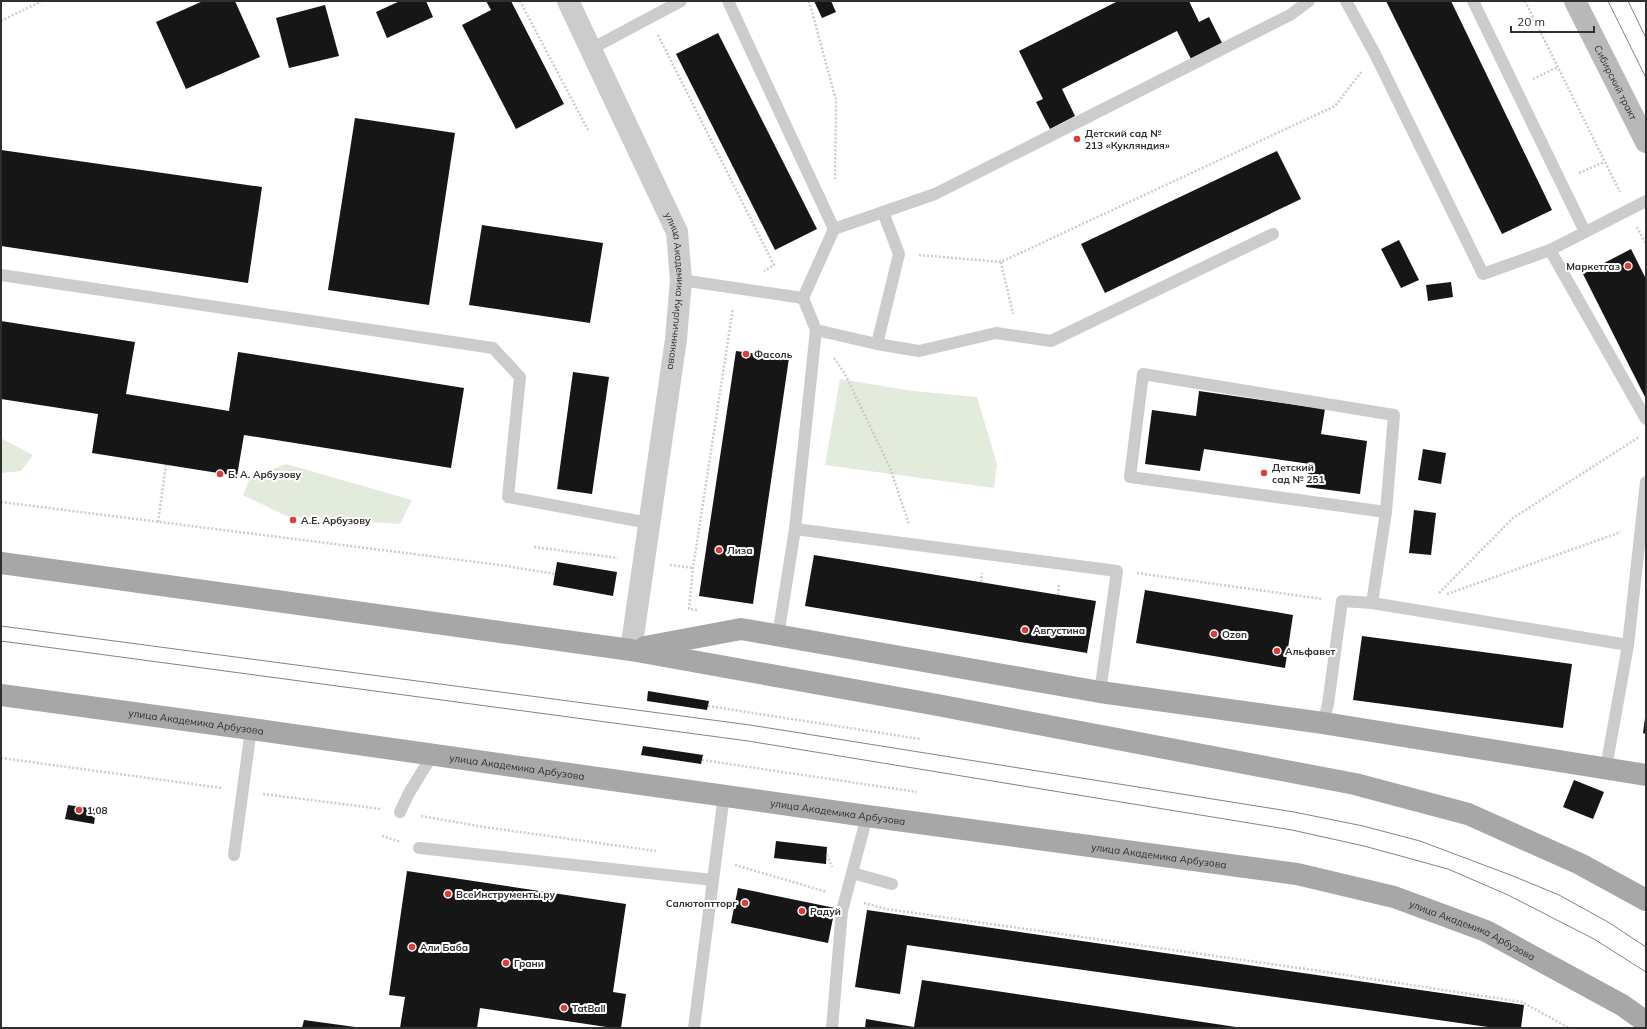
<svg xmlns="http://www.w3.org/2000/svg" width="1647" height="1029" font-family="Mulish,sans-serif">
<style>
.green{fill:#e3ebdd}
.building{fill:#161616}
.lines{fill:none;stroke-linecap:round;stroke-linejoin:round}
.path{stroke:#ccc;stroke-width:2.5;stroke-dasharray:2 2;stroke-linecap:butt}
.service{stroke:#ccc;stroke-width:12}
.tertiary{stroke:#ccc;stroke-width:22}
.secondary{stroke:#b9b9b9;stroke-width:22}
.primary{stroke:#a7a7a7;stroke-width:22}
.tram{stroke:#848484;stroke-width:1}
.poi-dot{fill:#dd3d39;stroke:#fff;stroke-width:1.5}
.labels{text-anchor:middle;stroke-width:4;stroke-linejoin:round;paint-order:stroke}
.street-label{font-size:10px;fill:#2f2f2f;stroke:#fff}
.poi-label{font-size:10px;font-weight:bold;fill:#2f2f2f;stroke:#fff;text-anchor:start}
</style>
<rect width="100%" height="100%" fill="#fff"/>
<g class="green">
<polygon points="840,379 913,391 977,397 997,464 994,488 825,465"/>
<polygon points="1,438 33,455 21,471 1,473"/>
<polygon points="286,464 412,500 400,524 286,516 243,495 250,478"/>
</g>
<g class="building">
<polygon points="203,1 235,1 260,57 186,89 156,22"/>
<polygon points="400,1 426,1 433,17 387,38 376,12"/>
<polygon points="486,1 511,1 564,104 516,129 462,25 491,10"/>
<polygon points="814,1 831,1 836,12 822,18"/>
<polygon points="1118,1 1189,1 1199,22 1209,17 1222,43 1191,59 1177,31 1062,89 1075,116 1050,129 1036,102 1043,99 1019,51"/>
<polygon points="1386,1 1451,1 1552,210 1502,234"/>
<polygon points="325,5 339,56 289,68 276,18"/>
<polygon points="718,33 817,229 775,250 676,54"/>
<polygon points="355,118 455,133 429,305 328,290"/>
<polygon points="1,150 262,187 248,283 1,246"/>
<polygon points="1277,151 1301,199 1105,293 1081,244"/>
<polygon points="482,225 603,243 590,323 469,305"/>
<polygon points="1399,240 1419,280 1401,288 1381,249"/>
<polygon points="1631,249 1646,279 1646,399 1583,274"/>
<polygon points="1451,282 1453,297 1428,301 1426,285"/>
<polygon points="1,321 135,342 126,394 229,411 238,352 464,388 451,468 244,435 237,476 92,453 98,414 1,399"/>
<polygon points="736,351 789,358 753,604 699,596"/>
<polygon points="573,372 609,377 592,494 557,489"/>
<polygon points="1199,391 1325,409 1321,434 1367,441 1360,494 1306,487 1310,464 1204,449 1200,471 1145,464 1152,410 1196,416"/>
<polygon points="1423,449 1446,453 1441,484 1418,480"/>
<polygon points="1414,510 1436,513 1431,555 1409,553"/>
<polygon points="814,555 1096,601 1087,653 805,606"/>
<polygon points="557,562 617,572 613,596 553,585"/>
<polygon points="1145,590 1293,615 1285,668 1136,643"/>
<polygon points="1362,636 1572,664 1563,728 1353,700"/>
<polygon points="648,691 709,701 707,710 647,701"/>
<polygon points="1645,718 1646,718 1646,734 1643,733"/>
<polygon points="643,746 703,755 701,764 641,755"/>
<polygon points="1574,780 1604,792 1593,819 1563,807"/>
<polygon points="68,805 96,809 94,824 65,819"/>
<polygon points="776,841 827,847 826,864 774,858"/>
<polygon points="407,871 626,904 613,992 626,994 621,1028 613,1028 480,1008 477,1028 400,1028 405,997 389,995"/>
<polygon points="738,888 835,908 828,943 731,923"/>
<polygon points="867,910 1524,1005 1521,1028 1495,1028 907,945 900,994 855,987"/>
<polygon points="922,980 1236,1027 1236,1028 865,1028 866,1019 914,1027"/>
<polygon points="304,1020 355,1027 355,1028 302,1028"/>
</g>
<g class="lines">
<g class="path">
<polyline points="520,1 589,132"/>
<polyline points="809,1 836,100 835,179"/>
<polyline points="1525,1 1620,192"/>
<polyline points="1,21 42,1"/>
<polyline points="658,35 774,265 764,271"/>
<polyline points="1533,79 1558,67"/>
<polyline points="1579,173 1604,162"/>
<polyline points="1637,227 1646,244"/>
<polyline points="919,255 1001,262 1335,106 1362,71"/>
<polyline points="1001,262 1013,314"/>
<polyline points="834,358 845,374 890,468 909,524"/>
<polyline points="1,502 500,565 555,574"/>
<polyline points="158,522 166,465"/>
<polyline points="534,547 618,558"/>
<polyline points="670,565 693,568"/>
<polyline points="1137,573 1322,599"/>
<polyline points="981,582 982,573"/>
<polyline points="1439,593 1513,518 1639,437"/>
<polyline points="1447,594 1621,532"/>
<polyline points="1058,595 1059,584"/>
<polyline points="697,610 689,609 693,568 733,308"/>
<polyline points="708,706 920,739"/>
<polyline points="1,758 222,788"/>
<polyline points="702,760 917,792"/>
<polyline points="263,794 381,809"/>
<polyline points="421,816 484,827 656,851"/>
<polyline points="382,836 401,842"/>
<polyline points="827,855 832,867"/>
<polyline points="735,865 827,892"/>
<polyline points="864,903 886,909 1313,970 1522,1002 1569,1028"/>
</g>
<g class="service">
<polyline points="728,1 834,229 803,298 816,330 795,529 778,636"/>
<polyline points="1346,1 1375,54 1483,274 1550,250 1646,201"/>
<polyline points="1473,1 1585,232"/>
<polyline points="591,49 681,1"/>
<polyline points="834,229 935,194 1290,15 1309,1"/>
<polyline points="1550,250 1646,419"/>
<polyline points="1,275 493,348 520,377 508,497 649,523"/>
<polyline points="681,280 803,298"/>
<polyline points="816,330 877,344 919,351 996,333 1051,341 1273,234"/>
<polyline points="877,344 899,254 883,212"/>
<polyline points="795,529 1117,571 1100,692"/>
<polyline points="1372,603 1386,512 1394,415 1143,374 1130,477 1386,512"/>
<polyline points="1323,723 1328,704 1342,601 1372,603 1628,645"/>
<polyline points="1606,768 1628,645 1646,482"/>
<polyline points="400,812 409,793 433,754"/>
<polyline points="419,848 713,880"/>
<polyline points="234,855 251,729"/>
<polyline points="852,873 892,884"/>
<polyline points="694,1028 724,795"/>
<polyline points="832,1028 842,911 867,816"/>
</g>
<path class="tertiary" id="s1" d="M568,1L677,232L681,280L676,339L631,650"/>
<path class="secondary" id="s2" d="M1575,1L1646,142"/>
<g class="primary">
<polyline points="1,563 631,650 932,704 1355,784 1468,814 1580,864 1646,900"/>
<polyline points="645,647 741,629 1100,692 1323,723 1646,775"/>
<path id="s3" d="M1,695L251,729L867,816L1297,874L1394,897L1486,931L1622,1005L1646,1022"/>
</g>
<g class="tram">
<polyline points="1608,1 1646,78"/>
<polyline points="1628,1 1646,38"/>
<polyline points="1,626 750,725 1294,812 1363,826 1420,841 1513,876 1559,895 1608,922 1646,947"/>
<polyline points="1,641 748,741 1292,830 1364,846 1448,869 1508,895 1594,939 1646,972"/>
</g>
</g>
<g class="poi-dot">
<circle cx="1077" cy="139" r="4"/>
<circle cx="1628" cy="266" r="4"/>
<circle cx="746" cy="354" r="4"/>
<circle cx="1264" cy="473" r="4"/>
<circle cx="220" cy="474" r="4"/>
<circle cx="293" cy="520" r="4"/>
<circle cx="719" cy="550" r="4"/>
<circle cx="1025" cy="630" r="4"/>
<circle cx="1214" cy="634" r="4"/>
<circle cx="1277" cy="651" r="4"/>
<circle cx="79" cy="810" r="4"/>
<circle cx="448" cy="894" r="4"/>
<circle cx="745" cy="903" r="4"/>
<circle cx="802" cy="911" r="4"/>
<circle cx="412" cy="947" r="4"/>
<circle cx="506" cy="963" r="4"/>
<circle cx="564" cy="1008" r="4"/>
</g>
<g class="labels">
<g class="street-label">
<text dy="4" stroke="none"><textPath href="#s2" startOffset="91">Сибирский тракт</textPath></text>
<text dy="4" stroke="none"><textPath href="#s1" startOffset="314">улица Академика Кирпичникова</textPath></text>
<text dy="4" stroke="none"><textPath href="#s3" startOffset="197">улица Академика Арбузова</textPath></text>
<text dy="4" stroke="none"><textPath href="#s3" startOffset="521">улица Академика Арбузова</textPath></text>
<text dy="4" stroke="none"><textPath href="#s3" startOffset="845">улица Академика Арбузова</textPath></text>
<text dy="4" stroke="none"><textPath href="#s3" startOffset="1169">улица Академика Арбузова</textPath></text>
<text dy="4" stroke="none"><textPath href="#s3" startOffset="1493">улица Академика Арбузова</textPath></text>
</g>
<g class="poi-label">
<text x="1085" y="137">Детский сад №<tspan x="1085" dy="12">213 «Кукляндия»</tspan></text>
<text x="1620" y="270" text-anchor="end">Маркетгаз</text>
<text x="754" y="358">Фасоль</text>
<text x="1272" y="471">Детский<tspan x="1272" dy="12">сад № 251</tspan></text>
<text x="228" y="478">Б. А. Арбузову</text>
<text x="301" y="524">А.Е. Арбузову</text>
<text x="727" y="554">Лиза</text>
<text x="1033" y="634">Августина</text>
<text x="1222" y="638">Ozon</text>
<text x="1285" y="655">Альфавет</text>
<text x="87" y="814">1,08</text>
<text x="456" y="898">ВсеИнструменты.ру</text>
<text x="737" y="907" text-anchor="end">Салютоптторг</text>
<text x="810" y="915">Радуй</text>
<text x="420" y="951">Али Баба</text>
<text x="514" y="967">Грани</text>
<text x="572" y="1012">TatBall</text>
</g>
</g>
<rect width="1647" height="1029" fill="none" stroke="#2f2f2f" stroke-width="4"/>
<path d="M1511 26v6h83v-6" fill="none" stroke="#2f2f2f" stroke-width="2"/>
<text x="1517" y="26" font-size="12" fill="#2f2f2f" stroke="#ffffff" stroke-width="3" paint-order="stroke">20 m</text>
</svg>
